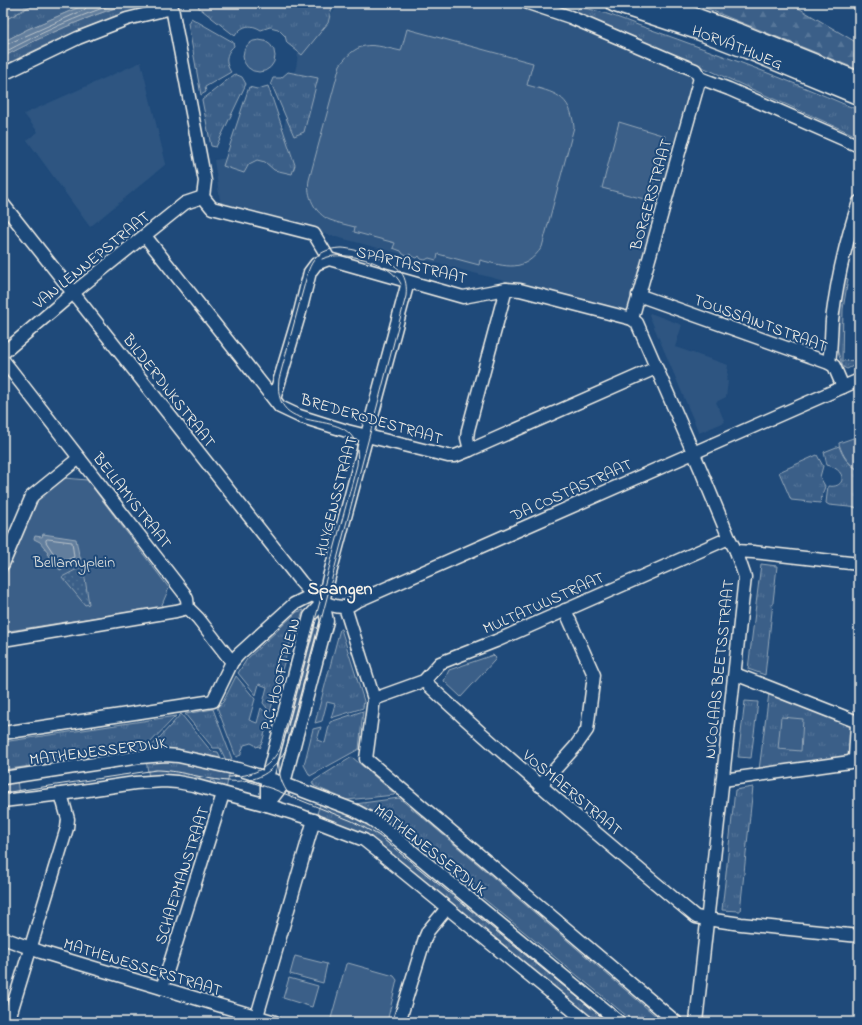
<svg xmlns="http://www.w3.org/2000/svg" width="862" height="1025" font-family="'Indie Flower',sans-serif">
<style>
.built{fill:#2d5581}
.grass{fill:url(#grass-tufts);stroke:#97a8b8}
.forest{fill:url(#forest-firs);stroke:#97a8b8}
.park{fill:#3a5f88;stroke:#97a8b8}
.garden{fill:url(#garden-dots);stroke:#97a8b8}
.water{fill:#627e9d;stroke:#9cacbb}
.lines{fill:none;stroke-linecap:round;stroke-linejoin:round}
.shore{stroke:#bac3ca;stroke-width:1}
.minor-casing{stroke:#f4f1e8;stroke-width:15}
.secondary-casing{stroke:#f4f1e8;stroke-width:20}
.minor{stroke:#1f4a7a;stroke-width:12}
.secondary{stroke:#1f4a7a;stroke-width:17}
.tram{stroke:#f4f1e8;stroke-width:1}
.labels{text-anchor:middle;stroke-width:4;stroke-linejoin:round;paint-order:stroke}
.street-label{font-size:16px;fill:#f4f1e8;stroke:#1f4a7a}
.park-label{font-size:16px;fill:#e1e2de;stroke:#1f4a7a}
.quarter-label{font-size:18px;font-weight:bold;fill:#f4f1e8;stroke:#1f4a7a}
</style>
<defs>
<pattern id="grass-tufts" width="24" height="20" patternUnits="userSpaceOnUse"><rect width="24" height="20" fill="#3a5f88"/><path d="M3 7l-1-3M5 7V3M7 7l1-3M15 17l-1-3M17 17v-4M19 17l1-3" fill="none" stroke="#577699"/></pattern>
<pattern id="forest-firs" width="22" height="20" patternUnits="userSpaceOnUse"><rect width="22" height="20" fill="#3a5f88"/><path d="M5 1l3.5 6h-7zM16 11l3.5 6h-7z" fill="#577699"/></pattern>
<pattern id="garden-dots" width="8" height="8" patternUnits="userSpaceOnUse"><rect width="8" height="8" fill="#3a5f88"/><path d="M2 2h.1M6 6h.1" fill="none" stroke="#577699" stroke-width="1.8" stroke-linecap="round"/></pattern>
</defs>
<rect width="100%" height="100%" fill="#1f4a7a"/>
<filter id="ink" filterUnits="userSpaceOnUse"><feTurbulence type="fractalNoise" baseFrequency=".025" numOctaves="2"/><feDisplacementMap in="SourceGraphic" scale="8" xChannelSelector="R" yChannelSelector="G"/><feConvolveMatrix kernelMatrix="1 2 1 2 8 2 1 2 1" color-interpolation-filters="sRGB"/></filter>
<g filter="url(#ink)">
<g class="built">
<polygon points="341,3 540,3 565,10 697,61 627,311 620,311 221,207 214,160 228,158 278,156 297,62 298,51"/>
<polygon points="141,62 166,164 90,227 27,140 38,132 24,114"/>
<polygon points="650,313 682,325 675,347 728,365 727,373 728,374 726,381 728,381 726,397 716,402 725,422 699,433 649,315"/>
</g>
<g class="grass">
<polygon points="36,3 84,3 82,6 28,29 3,42 3,21"/>
<path d="M130,3H161C104,18 56,39 3,66V57C44,35 86,17 130,3Z"/>
<path d="M206,3H333L328,23L302,55L287,43L285,36L278,29L270,27L261,30C250,23 241,26 235,36L198,7L201,4Z"/>
<path d="M579,8C598,8 633,24 652,30C719,54 786,79 851,107L859,111V137L709,70L575,12Z"/>
<path d="M191,18L233,42L234,46C225,54 225,63 231,72L205,87L206,92L201,95L188,23Z"/>
<polygon points="288,72 318,78 304,132 294,136 271,83 273,78 281,78"/>
<polygon points="235,74 242,77 246,84 216,147 211,146 202,100"/>
<polygon points="268,86 295,165 292,174 274,170 265,162 257,160 249,164 244,173 223,166 249,87 257,89"/>
<polygon points="845,278 848,279 843,309 842,361 858,360 859,363 847,369 843,367 836,347 841,295"/>
<path d="M839,446C843,457 848,465 859,470V508L829,505L826,503L828,486C846,489 848,470 827,465L824,452Z"/>
<polygon points="817,455 823,466 820,477 825,486 820,503 791,500 779,472"/>
<polygon points="761,564 777,566 765,675 748,669"/>
<polygon points="304,610 288,649 270,712 263,703 267,687 259,684 256,695 238,673 247,659 297,612"/>
<polygon points="315,627 321,629 293,735 283,733 308,642 311,642"/>
<polygon points="340,629 341,629 364,701 363,708 331,718 335,704 327,702 322,721 315,723"/>
<polygon points="236,676 255,699 249,720 257,723 261,708 269,717 262,743 260,744 261,747 260,748 259,746 256,747 255,745 251,743 244,745 241,753 241,755 236,757 217,707 223,702"/>
<polygon points="769,693 851,725 849,753 847,756 759,770"/>
<polygon points="745,701 758,702 751,758 738,757"/>
<polygon points="213,709 232,759 226,760 220,748 213,748 185,714"/>
<polygon points="363,711 359,749 310,776 304,765 313,729 321,727 317,740 325,743 330,722"/>
<polygon points="181,714 211,751 218,752 222,760 168,749 150,748"/>
<polygon points="176,716 144,749 3,770 3,742"/>
<polygon points="352,757 395,794 394,795 347,800 314,786 312,782"/>
<polygon points="159,759 230,771 226,789 214,786 215,782 211,780 209,785 199,783 200,778 196,777 195,781 149,778 146,760"/>
<polygon points="17,780 19,796 3,797 3,783"/>
<polygon points="753,787 740,911 722,910 735,790"/>
<polygon points="399,798 428,822 663,1022 634,1022 389,821 355,804"/>
<polygon points="321,801 324,802 323,806 327,808 329,804 367,821 614,1022 592,1022 374,843 316,817"/>
</g>
<g class="forest">
<polygon points="3,3 36,3 3,21"/>
<polygon points="693,3 790,3 859,44 859,70"/>
</g>
<g class="park">
<path d="M407,29L533,63L527,85C555,93 570,94 574,127L542,247C524,273 507,267 480,260L479,265L438,254L437,259L436,260L429,258L425,260L421,259L419,256L417,258L411,256L410,254L407,256L403,254L401,251L393,248L395,243L354,232L355,227C347,225 338,223 330,220C315,214 306,195 309,180L340,65C360,38 373,45 401,51Z"/>
<circle cx="259" cy="56" r="16"/>
<polygon points="619,122 665,136 648,200 602,188"/>
<path d="M859,436V470C848,464 843,456 839,444V443Z"/>
<polygon points="64,478 87,480 169,588 161,607 9,631 3,623 3,581 36,501"/>
<polygon points="493,655 496,658 494,661 461,697 444,681 449,670"/>
<polygon points="781,717 803,719 801,751 778,749"/>
<polygon points="295,956 327,964 323,983 290,974"/>
<polygon points="348,963 394,976 397,980 387,1022 330,1022 346,964"/>
<polygon points="289,978 318,986 312,1007 283,998"/>
</g>
<polygon class="garden" points="83,566 89,604 85,605 62,577"/>
<g class="water">
<path d="M84,3H130C86,17 44,35 3,57V42L28,29L82,6Z"/>
<polygon points="43,534 76,539 79,555 81,559 60,570 47,554 48,552 40,542 34,539 35,536 42,537"/>
</g>
<g class="lines">
<g class="shore">
<polyline points="3,46 84,10 86,8 87,3"/>
<path d="M3,53C40,33 78,16 117,3"/>
<polygon points="48,539 72,542 74,557 60,563 46,542 46,540"/>
</g>
<g class="minor-casing">
<g id="minor">
<polyline points="528,3 570,17 675,62 695,70 700,78"/>
<polyline points="3,74 78,38 127,19 172,8 204,176 205,181 203,197"/>
<polyline points="700,78 729,89 859,146"/>
<polyline points="203,197 212,208 314,234 329,259 463,297 506,289 520,290 632,319 637,323 700,468 729,538 736,551 745,577 696,1022"/>
<path d="M3,204L301,582C312,595 325,607 344,607C347,607 352,604 355,602L859,380"/>
<polyline points="145,236 280,407 299,416 347,431 448,456 455,456 470,450 656,368"/>
<polyline points="638,295 829,363 834,366 843,387"/>
<polyline points="632,319 700,78"/>
<polyline points="3,353 73,293 185,203 203,197"/>
<polyline points="3,360 184,593 187,599 188,608 198,618 232,662"/>
<path d="M829,363C831,349 831,334 832,320C837,280 846,240 859,202"/>
<polyline points="274,399 300,312 310,272 316,264 329,259"/>
<polyline points="470,450 467,438 468,430 506,289"/>
<polyline points="736,551 753,552 859,564"/>
<polyline points="3,564 32,496 79,458"/>
<polyline points="345,607 374,699 366,759 676,1022"/>
<polyline points="3,640 176,611 188,608"/>
<path d="M424,681C512,763 604,840 696,917L707,919L741,924L859,936"/>
<polyline points="374,699 424,681 440,663 496,641 729,538"/>
<polyline points="3,733 213,701 232,662 238,655 294,604 312,595"/>
<polyline points="3,778 140,757 166,755 178,756 238,769 282,783 354,810 371,819 385,829 619,1022"/>
<polyline points="723,780 850,762 855,758 857,724 855,721 735,674"/>
<polyline points="540,786 575,747 587,730 594,675 565,610"/>
<polyline points="3,801 61,794 135,783 164,781 177,782 193,785 267,805 302,816 364,840 374,848 587,1022"/>
<polyline points="267,805 284,783 327,621 323,602 329,577 408,282"/>
<polyline points="267,805 267,778 310,616 323,602"/>
<polyline points="3,938 41,952 275,1022"/>
<polyline points="162,988 223,794"/>
<polyline points="257,1016 314,820"/>
<polyline points="8,1022 67,828 68,819 61,794"/>
<polyline points="399,1022 425,938 428,931 447,908"/>
</g>
</g>
<g class="secondary-casing">
<g id="secondary">
<path id="s1" d="M614,3L699,31L748,50L859,96"/>
<polyline points="657,3 740,33 859,81"/>
</g>
</g>
<use href="#minor" class="minor"/>
<use href="#secondary" class="secondary"/>
<g class="tram">
<path d="M322,259C342,249 392,262 401,284"/>
<path d="M279,759C278,773 281,784 290,796"/>
<polyline points="248,781 273,789 352,821 378,835 608,1022"/>
<path d="M3,793L156,770C198,770 253,803 282,756C287,749 289,739 292,731L406,296C407,287 406,279 401,272C393,259 356,249 342,248C334,248 325,250 319,255C311,261 308,271 306,279L279,379C271,448 366,395 357,465L280,749C267,770 253,776 228,777"/>
</g>
</g>
</g>
<g class="labels">
<g class="street-label">
<text dy="6" stroke="none"><textPath href="#s1" startOffset="131">HORVÁTHWEG</textPath></text>
<text transform="translate(650 194) rotate(-74)" y="6">BORGERSTRAAT</text>
<text transform="translate(91 259) rotate(-39)" y="6">VAN LENNEPSTRAAT</text>
<text transform="translate(412 264) rotate(14)" y="6">SPARTASTRAAT</text>
<text transform="translate(761 322) rotate(20)" y="6">TOUSSAINTSTRAAT</text>
<text transform="translate(170 390) rotate(52)" y="6">BILDERDIJKSTRAAT</text>
<text transform="translate(372 418) rotate(16)" y="6">BREDERODESTRAAT</text>
<text transform="translate(571 489) rotate(-24)" y="6">DA COSTASTRAAT</text>
<text transform="translate(335 496) rotate(-75)" y="6">HUYGENSSTRAAT</text>
<text transform="translate(133 500) rotate(52)" y="6">BELLAMYSTRAAT</text>
<text transform="translate(543 602) rotate(-24)" y="6">MULTATULISTRAAT</text>
<text transform="translate(718 669) rotate(-84)" y="6">NICOLAAS BEETSSTRAAT</text>
<text transform="translate(279 674) rotate(-75)" y="6">P.C. HOOFTPLEIN</text>
<text transform="translate(98 750) rotate(-7)" y="6">MATHENESSERDIJK</text>
<text transform="translate(573 792) rotate(40)" y="6">VOSMAERSTRAAT</text>
<text transform="translate(431 849) rotate(38)" y="6">MATHENESSERDIJK</text>
<text transform="translate(181 875) rotate(-72)" y="6">SCHAEPMANSTRAAT</text>
<text transform="translate(143 966) rotate(17)" y="6">MATHENESSERSTRAAT</text>
</g>
<g class="park-label">
<text x="74" y="567">Bellamyplein</text>
</g>
<g class="quarter-label">
<text x="340" y="594">Spangen</text>
</g>
</g>
<rect width="862" height="1025" fill="none" stroke="#1f4a7a" stroke-width="16"/>
<rect x="8" y="8" width="846" height="1009" fill="none" stroke="#f4f1e8" stroke-width="1.5" filter="url(#ink)"/>
</svg>
